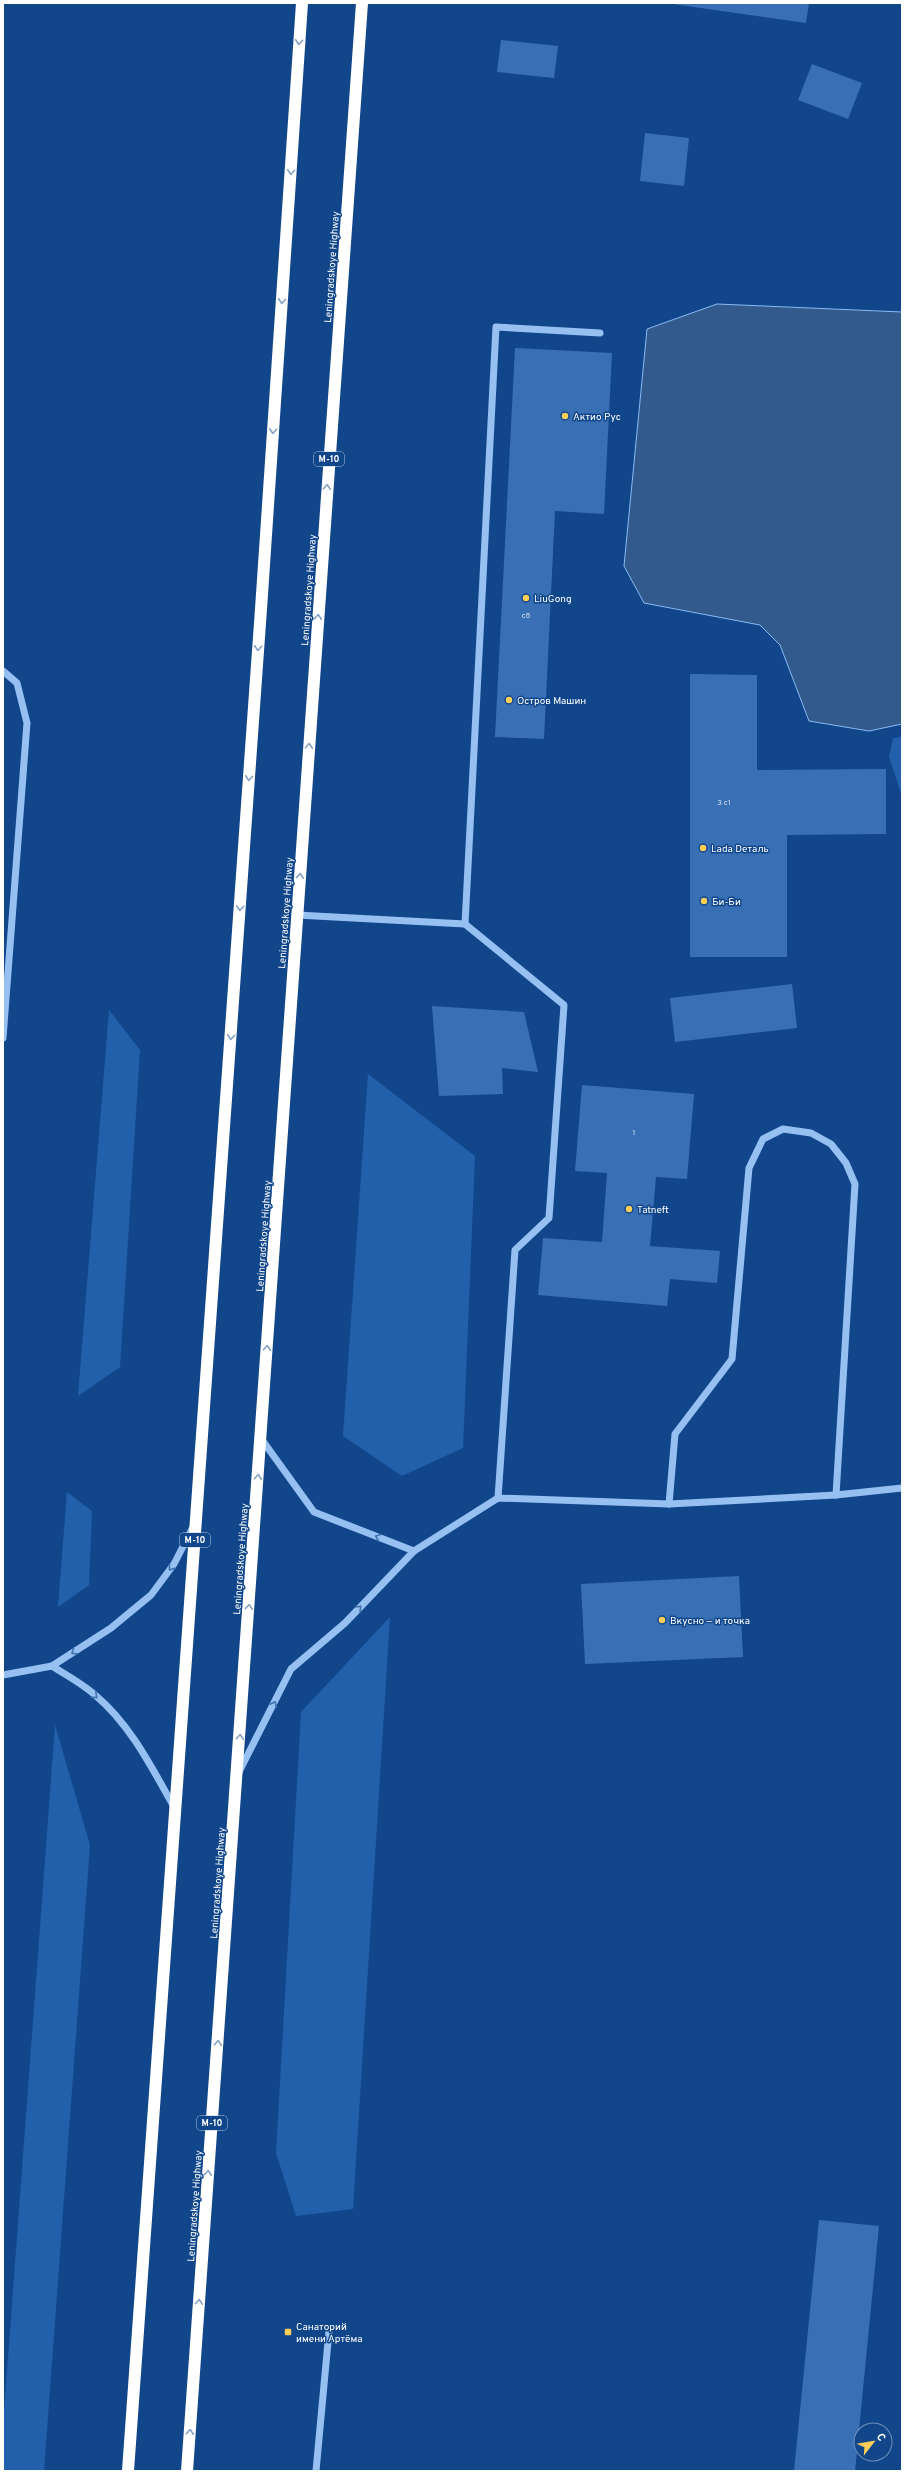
<svg xmlns="http://www.w3.org/2000/svg" width="905" height="2474" font-family="Overpass,sans-serif">
<style>
.green{fill:#2260ab}
.water{fill:#325a8d;stroke:#89bbf5}
.building{fill:#3970b5}
.lines{fill:none;stroke-linecap:round;stroke-linejoin:round}
.minor{stroke:#97c0f2;stroke-width:7}
.highway{stroke:#fff;stroke-width:12}
.oneway{stroke:#88a2c5}
.oneway2{stroke:#4071af}
.poi-dot{fill:#ffcf58;stroke:#11468b;stroke-width:1.5}
.labels{text-anchor:middle;stroke-width:3;stroke-linejoin:round;paint-order:stroke}
.number-label{font-size:8px;fill:#cedbec}
.shield{fill:#11468b;stroke:#b8c8dc;stroke-width:1}
.shield-label{font-size:9px;font-weight:bold;fill:#fff}
.street-label{font-size:10px;fill:#fff;stroke:#11468b}
.poi-label{font-size:10px;fill:#fff;stroke:#11468b;text-anchor:start}
</style>
<rect width="100%" height="100%" fill="#11468b"/>
<g class="green">
<polygon points="902,737 902,796 889,757 893,738"/>
<polygon points="109,1010 140,1050 120,1367 78,1396"/>
<polygon points="368,1074 475,1156 463,1448 402,1476 343,1436"/>
<polygon points="67,1492 92,1511 89,1585 58,1607"/>
<polygon points="390,1617 353,2209 296,2216 276,2153 301,1712"/>
<polygon points="55,1725 90,1845 44,2471 3,2471 3,2425"/>
</g>
<polygon class="water" points="717,304 902,312 902,724 869,731 809,721 780,645 760,625 644,603 624,566 647,329"/>
<g class="building">
<polygon points="666,3 809,3 806,23"/>
<polygon points="501,40 558,46 554,78 497,72"/>
<polygon points="812,64 862,83 848,119 798,100"/>
<polygon points="645,133 689,138 684,186 640,181"/>
<polygon points="515,348 612,353 604,514 555,511 544,739 495,737"/>
<polygon points="690,674 757,675 757,770 886,769 886,834 787,835 787,957 690,957"/>
<polygon points="792,984 797,1028 675,1042 670,998"/>
<polygon points="432,1006 524,1012 538,1072 502,1068 503,1094 439,1096"/>
<polygon points="582,1085 694,1094 687,1179 656,1177 650,1246 720,1251 717,1283 670,1279 667,1306 538,1295 543,1238 602,1242 607,1173 575,1171"/>
<polygon points="739,1576 743,1657 585,1664 581,1584"/>
<polygon points="819,2220 879,2226 855,2471 794,2471"/>
</g>
<g class="lines">
<g class="minor">
<polyline points="3,671 17,683 27,723 3,1038"/>
<polyline points="297,915 465,924 564,1005 549,1218 515,1250 498,1498"/>
<polyline points="465,924 496,327 600,333"/>
<polyline points="260,1437 314,1512 414,1551"/>
<polyline points="669,1504 675,1434 732,1359 749,1168 763,1139 783,1129 811,1133 831,1144 846,1163 855,1184 836,1495"/>
<path d="M52,1666C66,1675 83,1684 95,1695C130,1724 152,1768 174,1807"/>
<polyline points="3,1675 52,1666 111,1628 151,1595 174,1564 193,1527"/>
<polyline points="239,1772 291,1669 345,1623 414,1551 498,1498 669,1504 836,1495 902,1488"/>
<polyline points="316,2471 329,2331"/>
</g>
<g class="highway">
<polyline points="128,2471 261,609 302,3"/>
<polyline points="187,2471 362,3"/>
</g>
</g>
<defs><path id="oneway-chevron" d="M-2-3.5L2.5 0L-2 3.5" fill="none" stroke-width="1.6" stroke-linecap="round" stroke-linejoin="round"/></defs>
<g class="oneway">
<use href="#oneway-chevron" transform="translate(299 42) rotate(94)"/>
<use href="#oneway-chevron" transform="translate(291 172) rotate(94)"/>
<use href="#oneway-chevron" transform="translate(282 301) rotate(94)"/>
<use href="#oneway-chevron" transform="translate(273 431) rotate(94)"/>
<use href="#oneway-chevron" transform="translate(327 487) rotate(-86)"/>
<use href="#oneway-chevron" transform="translate(318 617) rotate(-86)"/>
<use href="#oneway-chevron" transform="translate(258 648) rotate(94)"/>
<use href="#oneway-chevron" transform="translate(309 746) rotate(-86)"/>
<use href="#oneway-chevron" transform="translate(249 778) rotate(94)"/>
<use href="#oneway-chevron" transform="translate(300 876) rotate(-86)"/>
<use href="#oneway-chevron" transform="translate(240 908) rotate(94)"/>
<use href="#oneway-chevron" transform="translate(231 1037) rotate(94)"/>
<use href="#oneway-chevron" transform="translate(267 1348) rotate(-86)"/>
<use href="#oneway-chevron" transform="translate(258 1477) rotate(-86)"/>
<use href="#oneway-chevron" transform="translate(249 1607) rotate(-86)"/>
<use href="#oneway-chevron" transform="translate(240 1737) rotate(-86)"/>
<use href="#oneway-chevron" transform="translate(218 2043) rotate(-86)"/>
<use href="#oneway-chevron" transform="translate(208 2173) rotate(-86)"/>
<use href="#oneway-chevron" transform="translate(199 2302) rotate(-86)"/>
<use href="#oneway-chevron" transform="translate(190 2432) rotate(-86)"/>
</g>
<g class="oneway2">
<use href="#oneway-chevron" transform="translate(378 1537) rotate(-158)"/>
<use href="#oneway-chevron" transform="translate(171 1568) rotate(125)"/>
<use href="#oneway-chevron" transform="translate(359 1608) rotate(-46)"/>
<use href="#oneway-chevron" transform="translate(74 1652) rotate(147)"/>
<use href="#oneway-chevron" transform="translate(95 1696) rotate(42)"/>
<use href="#oneway-chevron" transform="translate(274 1704) rotate(-63)"/>
</g>
<g class="poi-dot">
<circle cx="565" cy="416" r="4"/>
<circle cx="526" cy="598" r="4"/>
<circle cx="509" cy="700" r="4"/>
<circle cx="703" cy="848" r="4"/>
<circle cx="704" cy="901" r="4"/>
<circle cx="629" cy="1209" r="4"/>
<circle cx="662" cy="1620" r="4"/>
<rect x="284" y="2328" width="8" height="8" rx="2"/>
</g>
<g class="labels">
<g class="number-label">
<text x="526" y="618">с8</text>
<text x="724" y="805">3 с1</text>
<text x="634" y="1135">1</text>
</g>
<g class="shield">
<rect x="314" y="452" width="30" height="14" rx="3"/>
<rect x="180" y="1533" width="30" height="14" rx="3"/>
<rect x="197" y="2116" width="30" height="14" rx="3"/>
</g>
<g class="shield-label">
<text x="329" y="462">М-10</text>
<text x="195" y="1543">М-10</text>
<text x="212" y="2126">М-10</text>
</g>
<g class="street-label">
<text transform="translate(331 267) rotate(-86)" y="4">Leningradskoye Highway</text>
<text transform="translate(308 590) rotate(-86)" y="4">Leningradskoye Highway</text>
<text transform="translate(285 913) rotate(-86)" y="4">Leningradskoye Highway</text>
<text transform="translate(263 1236) rotate(-86)" y="4">Leningradskoye Highway</text>
<text transform="translate(240 1559) rotate(-86)" y="4">Leningradskoye Highway</text>
<text transform="translate(217 1883) rotate(-86)" y="4">Leningradskoye Highway</text>
<text transform="translate(194 2206) rotate(-86)" y="4">Leningradskoye Highway</text>
</g>
<g class="poi-label">
<text x="573" y="420">Актио Рус</text>
<text x="534" y="602">LiuGong</text>
<text x="517" y="704">Остров Машин</text>
<text x="711" y="852">Lada Dеталь</text>
<text x="712" y="905">Би-Би</text>
<text x="637" y="1213">Tatneft</text>
<text x="670" y="1624">Вкусно — и точка</text>
<text x="296" y="2330">Санаторий<tspan x="296" dy="12">имени Артёма</tspan></text>
</g>
</g>
<rect width="905" height="2474" fill="none" stroke="#ffffff" stroke-width="8"/>
<g transform="translate(873 2442) rotate(59)"><circle r="19" fill="#11468b" stroke="#7090b9"/>
<path d="M0-3L7 15L0 10L-7 15Z" fill="#ffcf58"/>
<text y="-6" font-size="11" font-weight="bold" text-anchor="middle" fill="#ffffff">С</text>
</g>
</svg>
